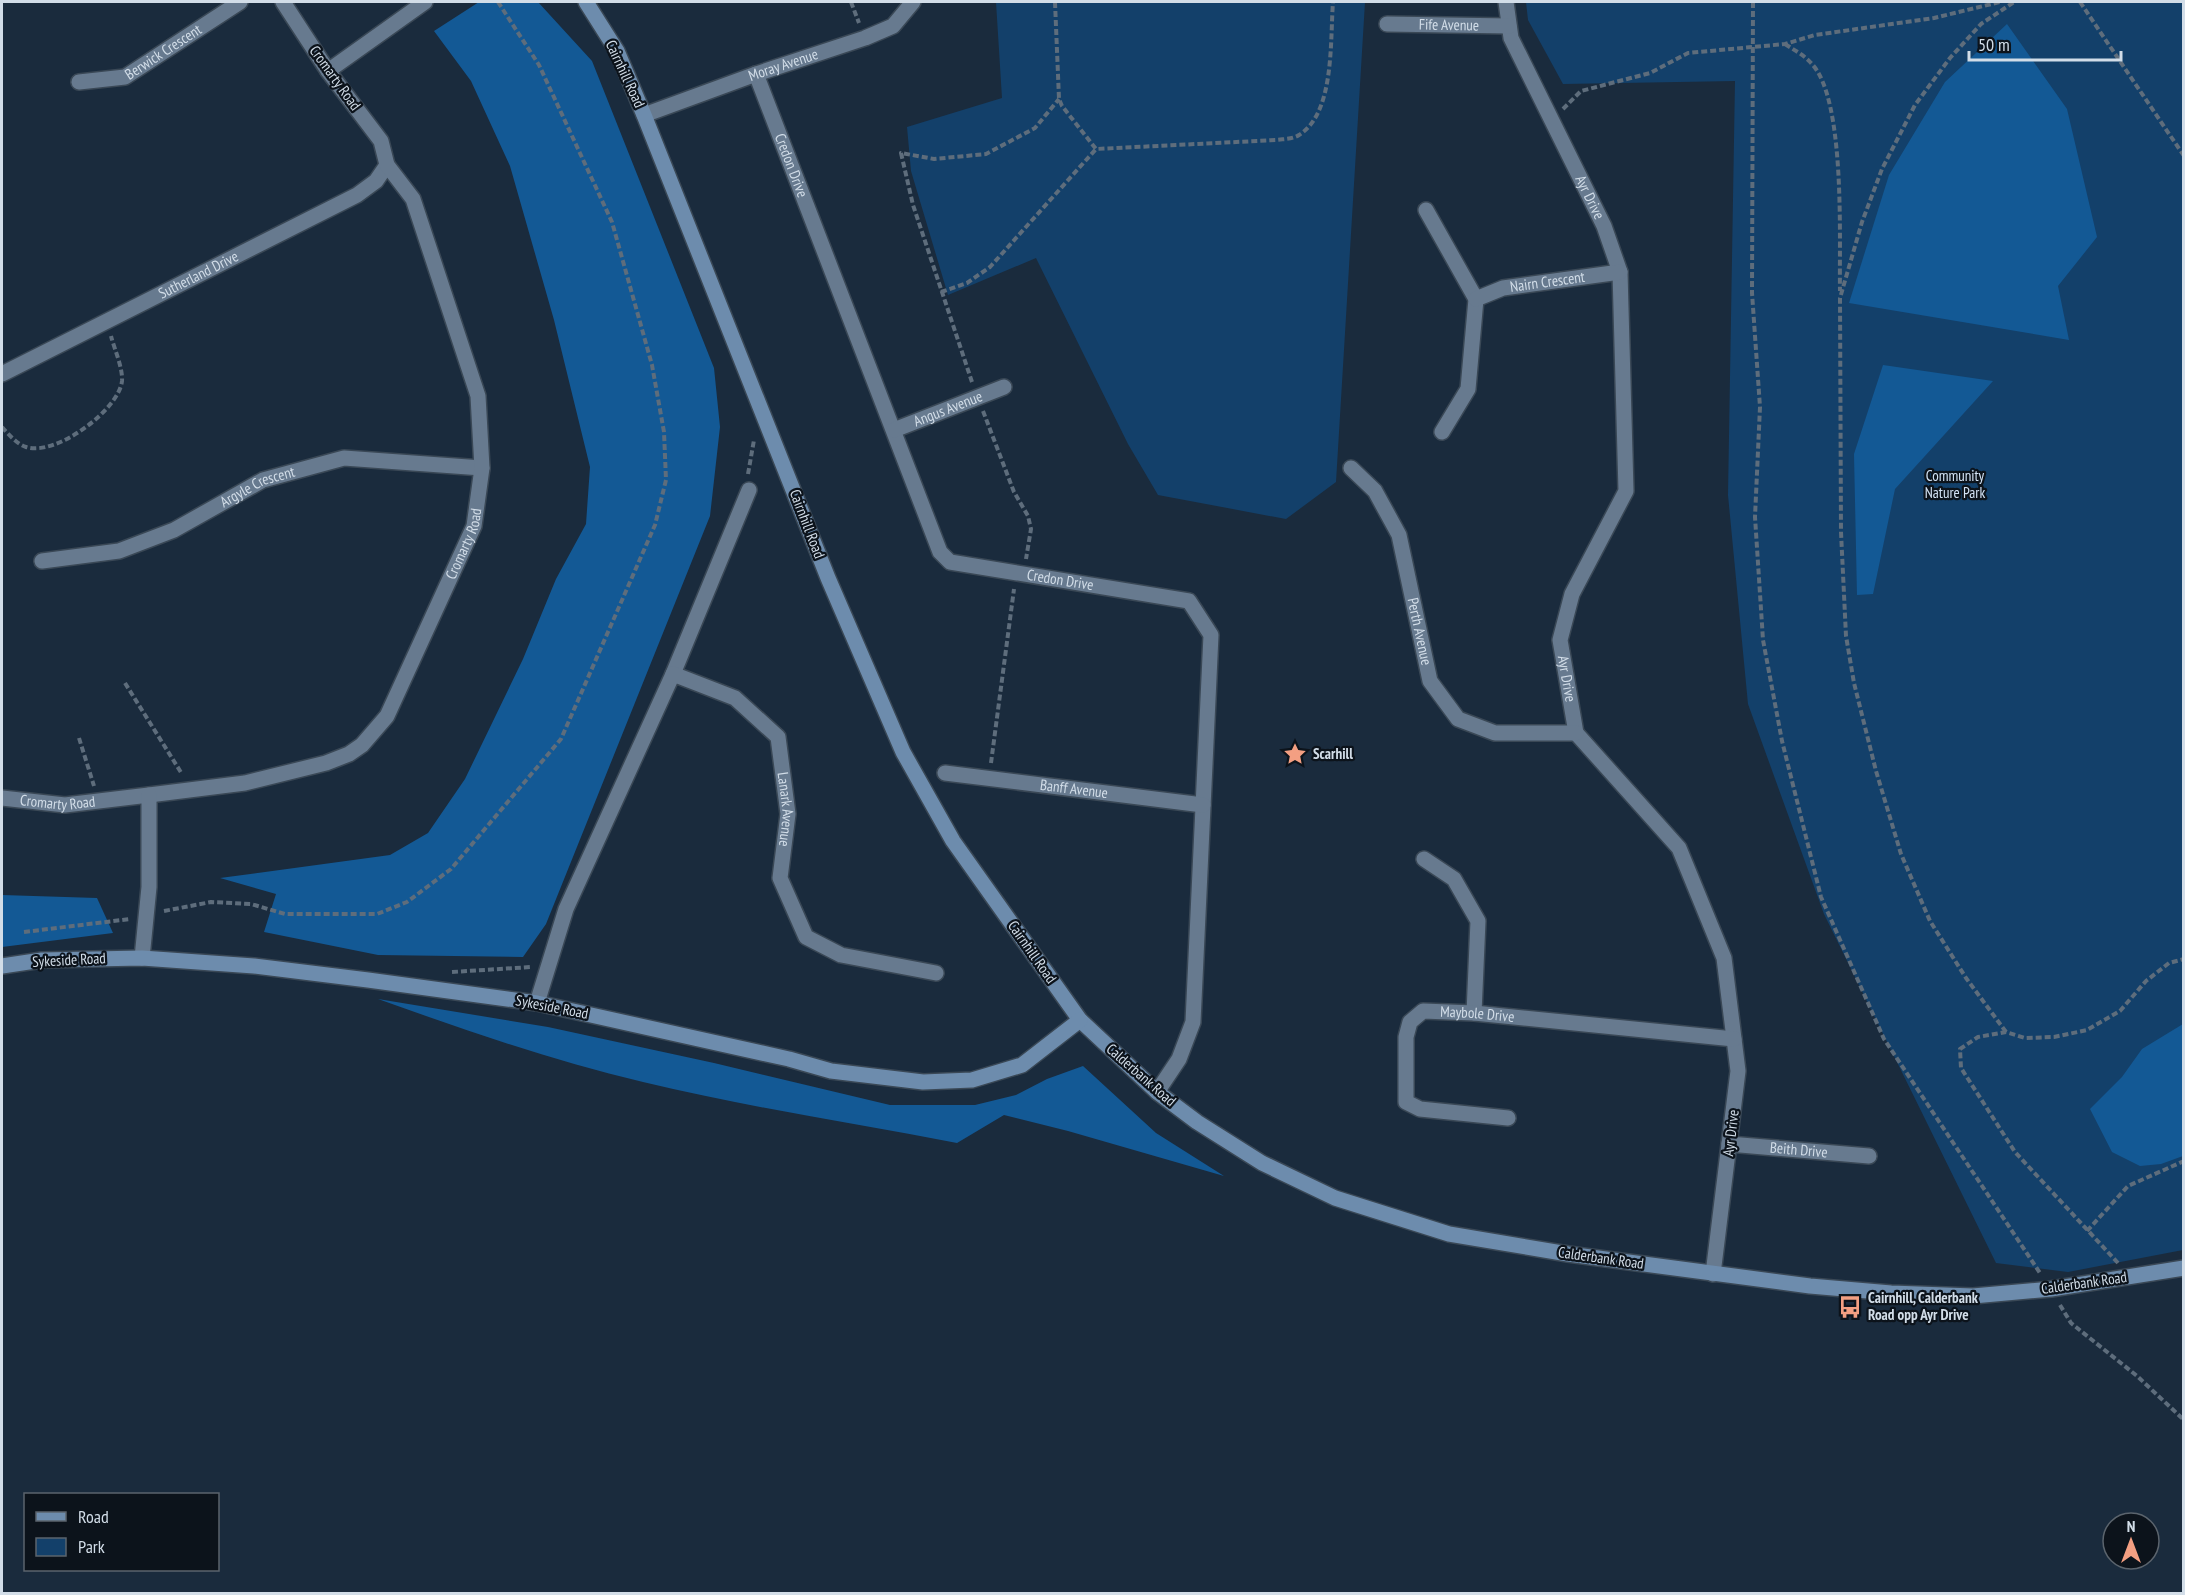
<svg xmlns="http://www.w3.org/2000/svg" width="2185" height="1595" font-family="'PT Sans Narrow',sans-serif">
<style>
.green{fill:#13406a}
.forest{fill:#135995}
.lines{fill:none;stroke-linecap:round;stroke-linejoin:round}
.street-casing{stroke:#3a4856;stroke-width:18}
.secondary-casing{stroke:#3a4856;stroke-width:18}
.path{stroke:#5e6d7c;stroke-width:4;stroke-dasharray:6 3;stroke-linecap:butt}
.street{stroke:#677a8f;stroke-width:15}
.secondary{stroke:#6d8cad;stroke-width:15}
.labels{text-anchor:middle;stroke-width:4.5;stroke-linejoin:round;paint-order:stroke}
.street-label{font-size:15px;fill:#d2dde8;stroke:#0c131b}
.park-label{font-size:15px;fill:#d3e3f5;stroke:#0c131b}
.poi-label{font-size:15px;font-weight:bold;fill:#d2dde8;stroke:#0c131b;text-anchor:start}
</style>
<rect width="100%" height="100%" fill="#1a2b3d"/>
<g class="green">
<polygon points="996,2 1365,2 1336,482 1286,519 1158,495 1128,444 1036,258 948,295 911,171 907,127 1002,98"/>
<polygon points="1526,2 2183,2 2183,1250 2068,1272 1996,1263 1824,914 1748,704 1728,495 1735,81 1563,84 1528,20"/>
</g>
<g class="forest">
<polygon points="479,2 538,2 592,61 714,368 720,427 710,516 546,924 523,957 378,955 264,932 276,894 220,878 390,855 428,833 465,779 523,659 556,579 586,524 590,467 554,320 510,166 471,81 434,31"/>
<polygon points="2007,24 2067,109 2097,237 2058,286 2069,340 1849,303 1889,175 1945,82"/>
<polygon points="1883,365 1993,381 1895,489 1873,594 1857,595 1854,454"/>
<polygon points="2,895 97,898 113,933 2,947"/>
<path d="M378,999L548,1027L714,1063L890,1105H975L1016,1095L1047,1079L1083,1066L1156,1133L1224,1176L1068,1131L1004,1115L957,1143C852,1123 747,1107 643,1082C553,1061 465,1030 378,999Z"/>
<polygon points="2183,1024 2183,1156 2161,1164 2140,1166 2112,1152 2090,1109 2122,1077 2142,1049"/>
</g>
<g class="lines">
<g class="street-casing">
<g id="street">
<path id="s1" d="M1506,2L1511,38L1604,226L1620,272L1626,491L1572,594L1560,640L1576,733L1679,848L1724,958L1738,1071L1713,1274"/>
<path id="s2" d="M1387,24L1509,26"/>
<polyline points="328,71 425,2"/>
<path id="s3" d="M756,74L940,552L950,562L1189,601L1211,635L1193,1022L1179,1059L1157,1092"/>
<path id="s4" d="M79,82L125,77L240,2"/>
<path id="s5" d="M644,115L756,74L865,38L893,26L913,2"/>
<polyline points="1426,210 1476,299 1468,389 1442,432"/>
<path id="s6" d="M1476,299L1503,288L1620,272"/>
<path id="s7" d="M2,374L357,195L376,181L387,165"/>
<path id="s8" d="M894,430L1004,387"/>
<path id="s9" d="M1351,468L1375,491L1399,535L1430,681L1458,719L1495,733H1576"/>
<path id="s10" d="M42,561L119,551L174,530L263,480L344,458L482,468"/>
<polyline points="673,674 749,490"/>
<path id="s11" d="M945,773L1203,805"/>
<path id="s12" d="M2,798L65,805L149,795L245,783L326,763L349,754L362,745L387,716L474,526L482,468L478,396L413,199L387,165L381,141L328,71L283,2"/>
<polyline points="1424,859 1454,879 1478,921 1474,1013"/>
<polyline points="142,958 149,887 149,795"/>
<path id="s13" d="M537,1003L566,909L673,674L735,698L778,737L788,814L780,878L806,937L841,955L936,973"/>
<path id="s14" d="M1508,1118L1420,1109L1406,1102V1037L1410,1022L1423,1011L1474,1013L1734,1039"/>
<path id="s15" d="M1729,1144L1869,1156"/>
</g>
</g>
<g class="secondary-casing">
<g id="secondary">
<polyline points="586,2 617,51 644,115 828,578 903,752 953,841 1080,1020 1157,1092 1197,1122 1262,1163 1335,1198 1449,1234 1568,1254 1810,1286 1891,1293 1973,1296 2051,1289 2184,1268"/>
<polyline points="2,966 42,960 142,958 254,966 368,980 537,1003 789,1059 831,1071 923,1082 972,1080 1022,1065 1080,1020"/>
</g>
</g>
<g class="path">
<polyline points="851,2 859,23"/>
<path d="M1055,2L1059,99L1062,106L1096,149L1276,140C1284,139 1293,139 1299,135C1335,113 1330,40 1333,2"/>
<polyline points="1753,2 1752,293 1760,407 1755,517 1763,640 1782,741 1821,897 1884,1039 2040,1273"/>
<polyline points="2080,2 2184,156"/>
<path d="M1785,44C1794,50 1804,55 1811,63C1846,98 1839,241 1840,291"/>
<polyline points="1563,109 1581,91 1650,73 1688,53 1785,44 1815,35 1934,18 2000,2"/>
<polyline points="941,292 967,283 990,267 1096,149"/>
<polyline points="972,382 913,205 901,153 934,159 986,154 1035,128 1059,99"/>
<polyline points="983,411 1014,492 1028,516 1031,529 1026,559"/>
<path d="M2,427C8,434 17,444 26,447C55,457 119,410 122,381C123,368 114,348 111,336"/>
<polyline points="748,474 754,440"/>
<polyline points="125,683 182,774"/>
<polyline points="79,738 94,786"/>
<polyline points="991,763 1014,589"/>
<polyline points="164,911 211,902 251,904 285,914 377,914 407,902 451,869 561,739 655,525 666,480 664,432 652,365 612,222 539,65 498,2"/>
<polyline points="24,932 130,919"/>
<polyline points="452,972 531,967"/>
<polyline points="2006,1032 1966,978 1930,921 1901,854 1876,771 1854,683 1846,636 1841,532 1840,298 1862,222 1882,169 1915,105 1950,58 1981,24 2014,2"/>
<polyline points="2087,1231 2128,1186 2184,1161"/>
<polyline points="2118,1263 2015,1152 1961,1068 1960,1049 1978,1037 2006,1032 2025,1038 2054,1037 2087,1030 2120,1011 2146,981 2169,963 2184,959"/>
<polyline points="2060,1305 2071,1323 2137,1376 2184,1420"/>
</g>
<use href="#street" class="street"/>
<use href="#secondary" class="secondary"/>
</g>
<defs>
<g id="sight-bare" transform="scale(1.8)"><path d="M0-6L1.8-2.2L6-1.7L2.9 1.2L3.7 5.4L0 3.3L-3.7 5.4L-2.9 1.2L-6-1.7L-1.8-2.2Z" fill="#f39f82" stroke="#0c131b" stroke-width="2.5" paint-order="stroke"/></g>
<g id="bus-bare" transform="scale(1.8)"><path d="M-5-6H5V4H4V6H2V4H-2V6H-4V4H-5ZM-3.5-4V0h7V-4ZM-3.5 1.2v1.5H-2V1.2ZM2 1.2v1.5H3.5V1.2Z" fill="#f39f82" stroke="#0c131b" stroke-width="2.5" paint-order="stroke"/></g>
</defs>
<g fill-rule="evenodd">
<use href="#sight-bare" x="1295" y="754"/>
<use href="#bus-bare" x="1850" y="1307"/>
</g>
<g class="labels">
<g class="street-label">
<text dy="5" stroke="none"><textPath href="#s2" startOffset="62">Fife Avenue</textPath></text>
<text dy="5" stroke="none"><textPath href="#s4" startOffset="92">Berwick Crescent</textPath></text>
<text dy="5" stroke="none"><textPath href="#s5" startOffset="148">Moray Avenue</textPath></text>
<text transform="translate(625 74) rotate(65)" y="5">Cairnhill Road</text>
<text transform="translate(335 78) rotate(54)" y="5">Cromarty Road</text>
<text dy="5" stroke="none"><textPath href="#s3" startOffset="98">Credon Drive</textPath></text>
<text dy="5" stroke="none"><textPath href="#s1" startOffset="214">Ayr Drive</textPath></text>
<text dy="5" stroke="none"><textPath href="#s7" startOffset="220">Sutherland Drive</textPath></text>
<text dy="5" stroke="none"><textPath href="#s6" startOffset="74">Nairn Crescent</textPath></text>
<text dy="5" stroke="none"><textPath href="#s8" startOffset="58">Angus Avenue</textPath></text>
<text dy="5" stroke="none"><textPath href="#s10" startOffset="231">Argyle Crescent</textPath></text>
<text transform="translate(807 524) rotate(69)" y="5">Cairnhill Road</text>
<text dy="5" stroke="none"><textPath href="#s12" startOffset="596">Cromarty Road</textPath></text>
<text dy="5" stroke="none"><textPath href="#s3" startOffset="638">Credon Drive</textPath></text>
<text dy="5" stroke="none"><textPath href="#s9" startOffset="182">Perth Avenue</textPath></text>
<text dy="5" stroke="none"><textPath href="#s1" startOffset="717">Ayr Drive</textPath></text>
<text dy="5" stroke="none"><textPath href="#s11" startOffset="130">Banff Avenue</textPath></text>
<text dy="5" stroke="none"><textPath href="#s12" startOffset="56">Cromarty Road</textPath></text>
<text dy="5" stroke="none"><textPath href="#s13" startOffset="554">Lanark Avenue</textPath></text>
<text transform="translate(1032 952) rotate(55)" y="5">Cairnhill Road</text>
<text transform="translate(69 960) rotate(-3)" y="5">Sykeside Road</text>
<text transform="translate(552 1007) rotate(11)" y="5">Sykeside Road</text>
<text dy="5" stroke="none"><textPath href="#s14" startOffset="256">Maybole Drive</textPath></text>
<text transform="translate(1141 1075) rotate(41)" y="5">Calderbank Road</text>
<text transform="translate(1731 1133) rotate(-83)" y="5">Ayr Drive</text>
<text dy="5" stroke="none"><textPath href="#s15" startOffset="70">Beith Drive</textPath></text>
<text transform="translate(1601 1258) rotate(8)" y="5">Calderbank Road</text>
<text transform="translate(2084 1283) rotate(-8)" y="5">Calderbank Road</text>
</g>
<g class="park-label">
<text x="1955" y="481">Community<tspan x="1955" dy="17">Nature Park</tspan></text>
</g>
<g class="poi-label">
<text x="1313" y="759">Scarhill</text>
<text x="1868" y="1303">Cairnhill, Calderbank<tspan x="1868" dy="17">Road opp Ayr Drive</tspan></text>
</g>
</g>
<rect width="2185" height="1595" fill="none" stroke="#d2dde8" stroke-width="6"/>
<rect x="24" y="1493" width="195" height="78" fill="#0c131b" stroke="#5b646d" stroke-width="1.5"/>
<rect x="36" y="1512" width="30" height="9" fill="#6d8cad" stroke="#5b646d" stroke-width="1.5"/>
<text x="78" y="1523" font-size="18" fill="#d2dde8">Road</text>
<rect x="36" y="1538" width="30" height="18" fill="#13406a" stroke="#5b646d" stroke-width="1.5"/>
<text x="78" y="1553" font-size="18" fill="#d2dde8">Park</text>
<g transform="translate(2131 1541)"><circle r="28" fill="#0c131b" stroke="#5b646d" stroke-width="1.5"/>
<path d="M0-4.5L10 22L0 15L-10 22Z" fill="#f39f82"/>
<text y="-9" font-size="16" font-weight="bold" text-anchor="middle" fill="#d2dde8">N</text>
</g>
<path d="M1969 51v9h152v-9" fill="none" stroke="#d2dde8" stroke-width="3"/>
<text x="1978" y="51" font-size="18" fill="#d2dde8" stroke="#0c131b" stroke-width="4.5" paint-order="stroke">50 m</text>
</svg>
